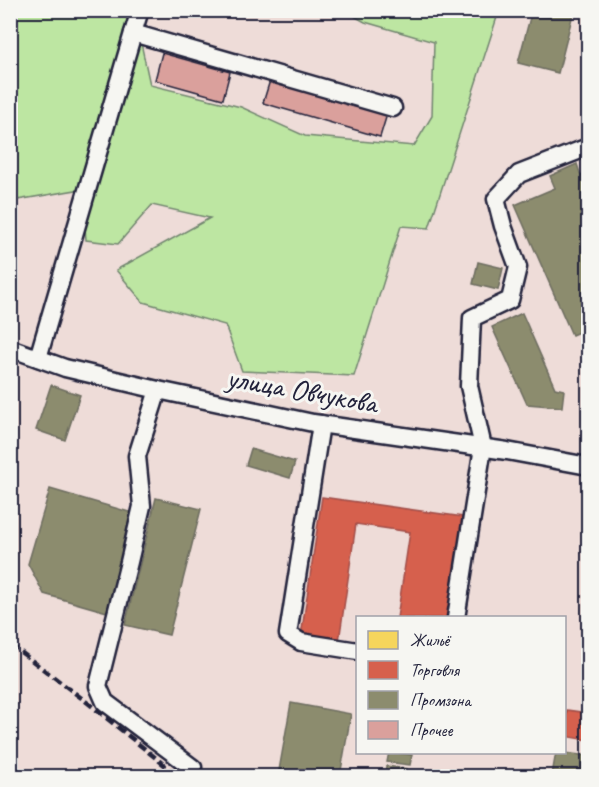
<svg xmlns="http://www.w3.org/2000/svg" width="599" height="787" font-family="Caveat,sans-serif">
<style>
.green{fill:#bde6a2;stroke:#70846e;stroke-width:1.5}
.homes{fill:#f6d55c;stroke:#b69f52;stroke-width:1.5}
.shops{fill:#d6604d;stroke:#a04d48;stroke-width:1.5}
.industry{fill:#8c8c6e;stroke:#6c6c5f;stroke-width:1.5}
.building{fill:#daa09c;stroke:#22223b;stroke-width:1.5}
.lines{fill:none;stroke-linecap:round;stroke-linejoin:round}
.minor-casing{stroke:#22223b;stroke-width:21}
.minor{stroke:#f6f6f2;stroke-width:16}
.rail{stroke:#22223b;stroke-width:4.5;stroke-dasharray:9 4.5;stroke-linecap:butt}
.labels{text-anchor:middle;stroke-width:6;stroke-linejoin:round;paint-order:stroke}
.street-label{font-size:30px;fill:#22223b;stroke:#f6f6f2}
</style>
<rect width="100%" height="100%" fill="#eedcd8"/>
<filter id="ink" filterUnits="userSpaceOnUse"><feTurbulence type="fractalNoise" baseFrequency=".0167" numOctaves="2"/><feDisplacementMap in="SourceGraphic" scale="12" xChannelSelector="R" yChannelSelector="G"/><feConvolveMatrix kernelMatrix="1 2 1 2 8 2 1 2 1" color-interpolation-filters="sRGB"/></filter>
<g filter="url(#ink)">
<polygon class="green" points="11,11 139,11 139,34 150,85 241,107 305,136 414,146 432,116 434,42 365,22 345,11 499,11 429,228 401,226 354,376 242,371 225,325 143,302 116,270 210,218 152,205 118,244 86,240 82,189 11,201"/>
<polygon class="homes" points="588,636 588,686 581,685"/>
<g class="shops">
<polygon points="322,497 463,517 448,618 397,618 410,532 356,524 339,641 301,636"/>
<polygon points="567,710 588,713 588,740 564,736"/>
</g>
<g class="industry">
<polygon points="532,10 574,10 558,73 518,63"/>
<polygon points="577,164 581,176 588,173 588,328 572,335 515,205 555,188 550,176"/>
<polygon points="478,262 503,268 498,290 473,284"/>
<polygon points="522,313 555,388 564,390 562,407 527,404 492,327"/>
<polygon points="51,385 80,395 65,440 36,430"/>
<polygon points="251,449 295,462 290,478 246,465"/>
<polygon points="50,489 136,514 107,612 44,594 28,564"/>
<polygon points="156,498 201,509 169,635 125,625"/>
<polygon points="291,703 351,714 340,776 278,776"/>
<polygon points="389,752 412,755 410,765 387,762"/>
<polygon points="556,752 588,756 588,776 552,775"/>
<polygon points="386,766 407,769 406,776 385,776"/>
</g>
<g class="building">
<polygon points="162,53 230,72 223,99 155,80"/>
<polygon points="271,77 388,111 380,137 263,103"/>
</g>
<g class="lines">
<g class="minor-casing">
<g id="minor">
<polyline points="133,33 140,10"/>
<polyline points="10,348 65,368 158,390 313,423 507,451 588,466"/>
<polyline points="38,358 133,33 393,108"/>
<polyline points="158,390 137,456 142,506 129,562 98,686 105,702 193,768 191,776"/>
<polyline points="321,424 288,634 301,642 358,651"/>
<polyline points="456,618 483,447 469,386 472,318 510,300 518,267 503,226 496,199 519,174 588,147"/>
</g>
</g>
<use href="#minor" class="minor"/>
<polyline class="rail" points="10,644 88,703 178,776"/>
</g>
</g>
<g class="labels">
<g class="street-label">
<text transform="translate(302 390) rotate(10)" y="10">улица Овчукова</text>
</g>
</g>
<rect width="599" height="787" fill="none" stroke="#f6f6f2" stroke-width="36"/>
<rect x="18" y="18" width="563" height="751" fill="none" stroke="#22223b" stroke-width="2" filter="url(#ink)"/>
<rect x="356" y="616" width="210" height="138" fill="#f6f6f2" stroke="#a1a1a9" stroke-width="1.5"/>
<rect x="368" y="631" width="30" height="18" fill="#f6d55c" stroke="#a1a1a9" stroke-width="1.5"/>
<text x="410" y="646" font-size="18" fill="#22223b">Жильё</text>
<rect x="368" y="661" width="30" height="18" fill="#d6604d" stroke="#a1a1a9" stroke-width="1.5"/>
<text x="410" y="676" font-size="18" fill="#22223b">Торговля</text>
<rect x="368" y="691" width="30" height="18" fill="#8c8c6e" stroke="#a1a1a9" stroke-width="1.5"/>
<text x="410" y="706" font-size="18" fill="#22223b">Промзона</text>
<rect x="368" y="721" width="30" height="18" fill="#daa09c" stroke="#a1a1a9" stroke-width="1.5"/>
<text x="410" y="736" font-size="18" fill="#22223b">Прочее</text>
</svg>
